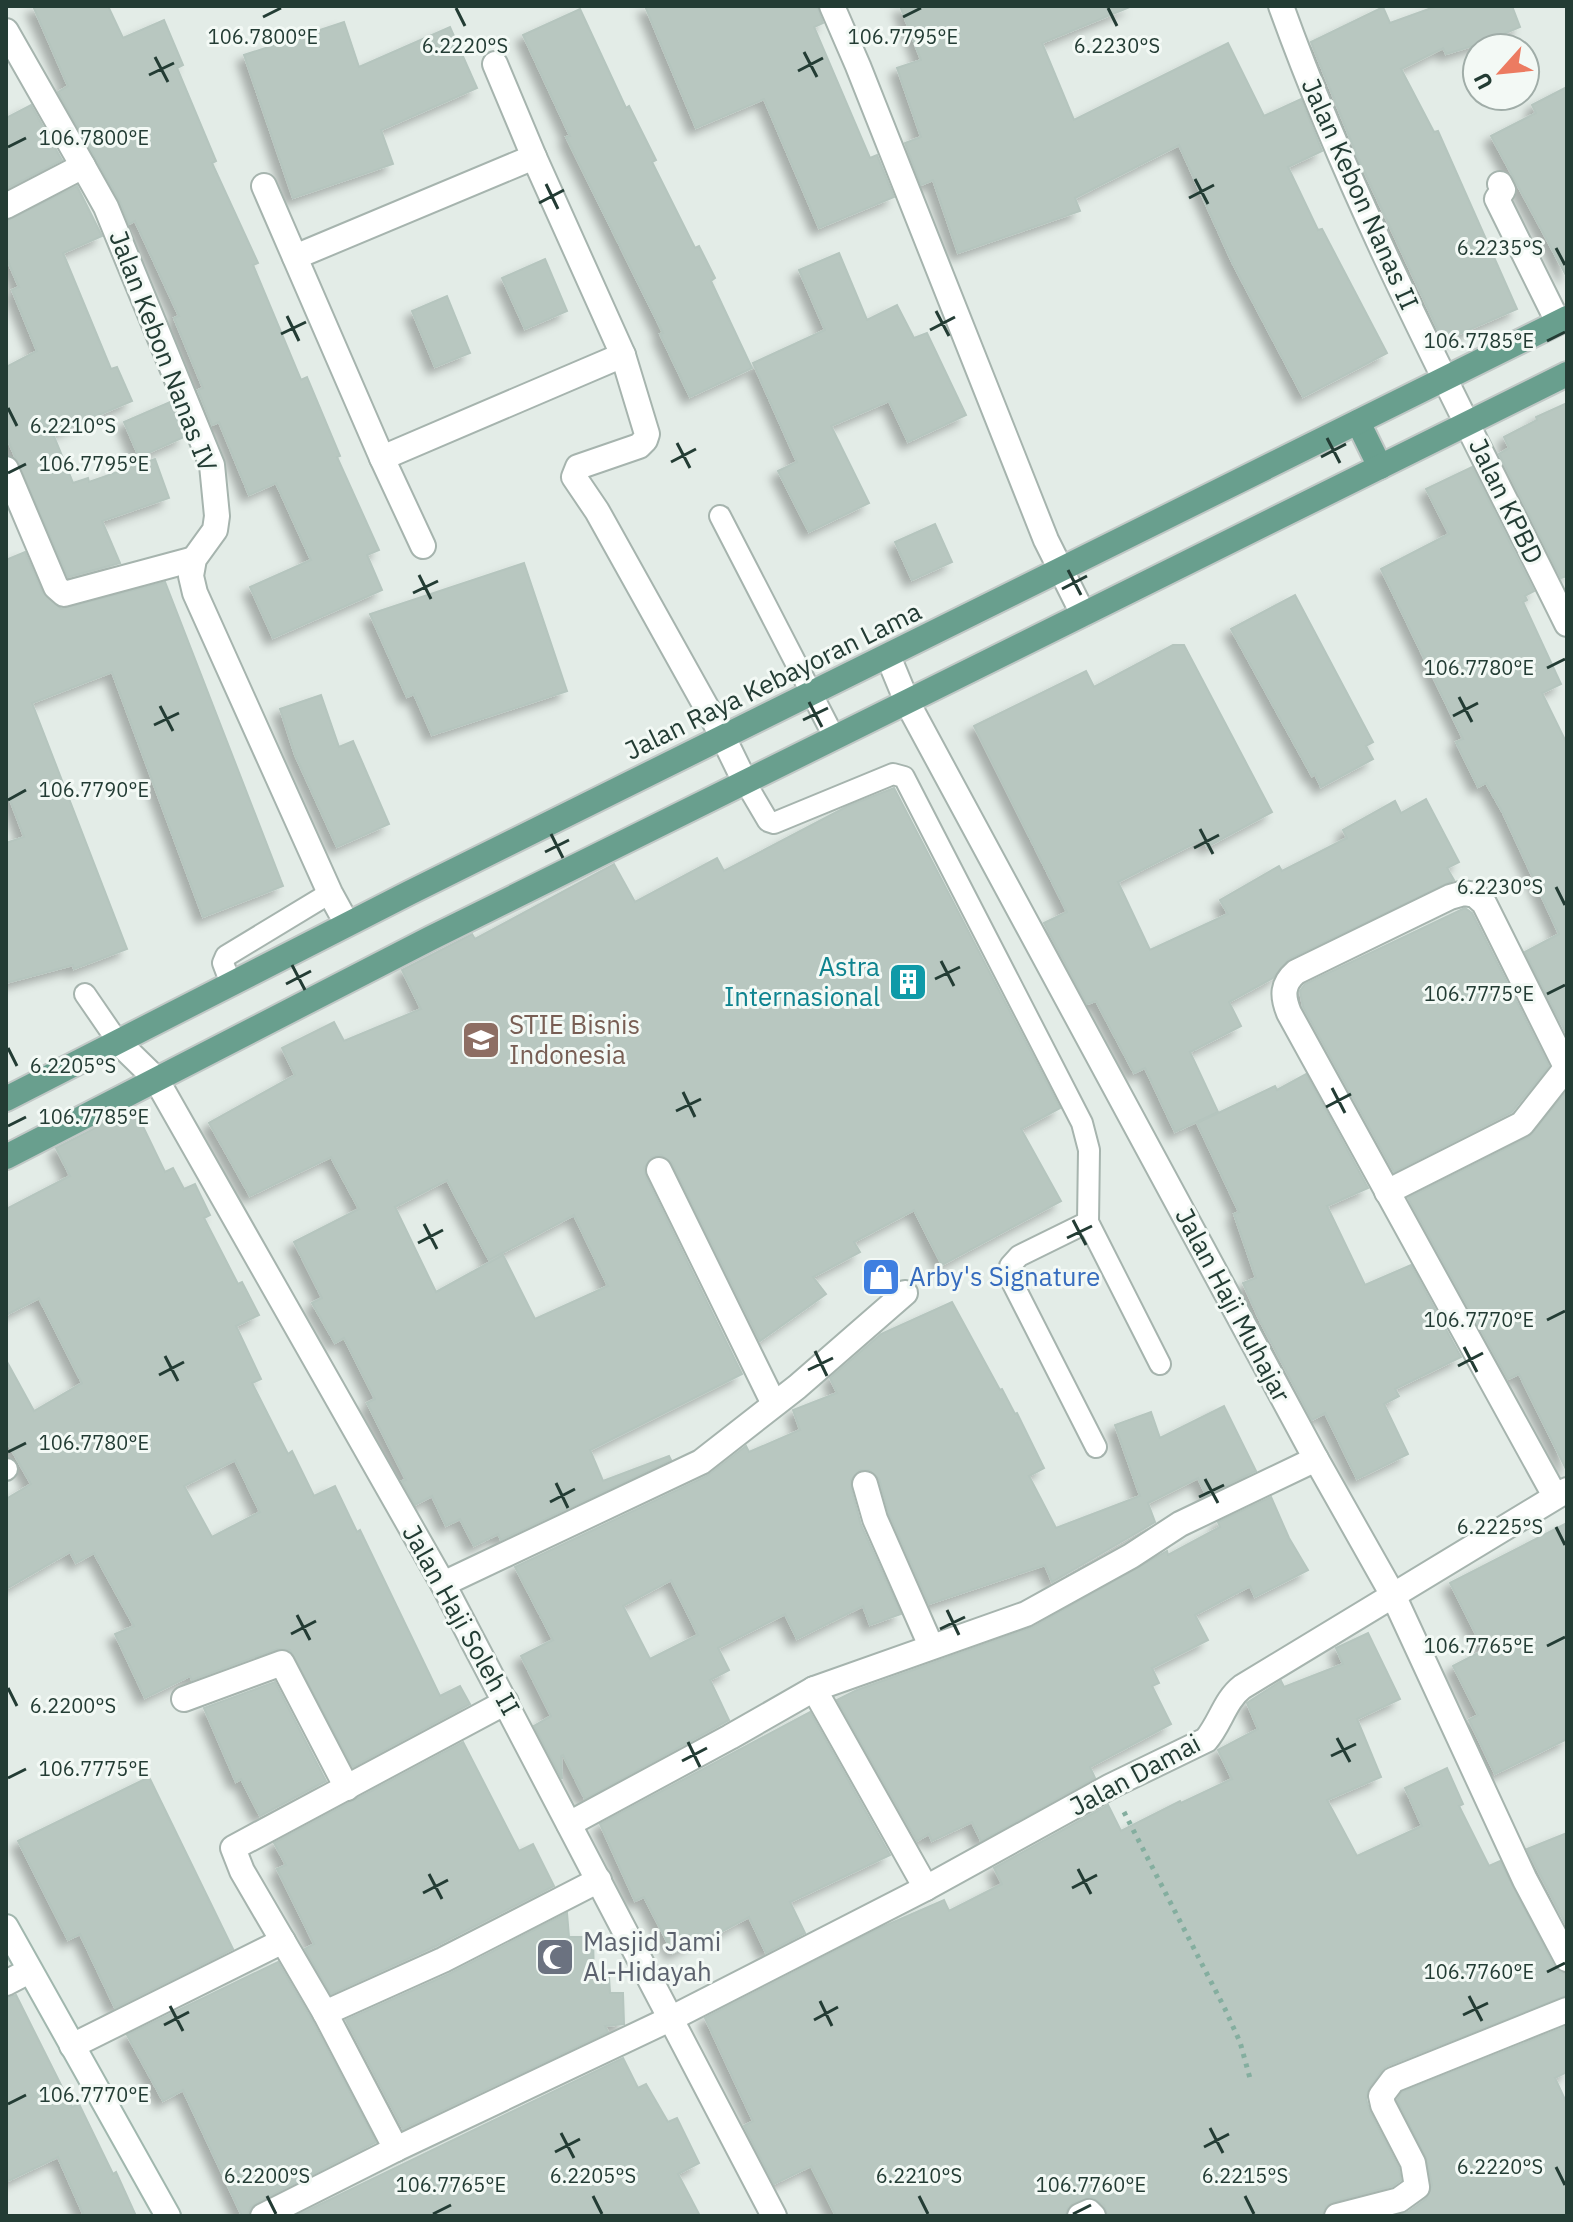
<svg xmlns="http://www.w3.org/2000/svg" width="1573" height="2222" font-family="'IBM Plex Sans',sans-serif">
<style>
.building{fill:#b8c7c0;stroke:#b5c5be;stroke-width:2;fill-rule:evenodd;filter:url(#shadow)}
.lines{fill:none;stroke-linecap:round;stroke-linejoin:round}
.lane-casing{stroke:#a6b4ae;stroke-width:24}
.street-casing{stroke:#a6b4ae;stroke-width:28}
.secondary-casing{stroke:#a1b7ae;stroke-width:28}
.primary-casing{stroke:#c1c8c6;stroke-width:28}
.path{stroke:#84ae9f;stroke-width:5;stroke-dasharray:4 6;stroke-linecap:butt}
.lane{stroke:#fff;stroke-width:20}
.street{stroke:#fff;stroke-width:24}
.secondary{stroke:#fff;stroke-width:24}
.primary{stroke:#699f8e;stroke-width:24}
.ticks{fill:none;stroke:#233c34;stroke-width:3}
.labels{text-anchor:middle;stroke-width:6;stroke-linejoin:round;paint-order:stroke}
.street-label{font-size:26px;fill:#233c34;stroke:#f3f9f5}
.culture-label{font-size:26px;fill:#0d838f;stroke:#f3f9f5;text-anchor:end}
.education-label{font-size:26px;fill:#785e54;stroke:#f3f9f5;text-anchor:start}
.shop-label{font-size:26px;fill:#366cbe;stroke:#f3f9f5;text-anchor:start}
.worship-label{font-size:26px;fill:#5b616d;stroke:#f3f9f5;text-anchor:start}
.ticks-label{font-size:20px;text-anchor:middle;fill:#233c34;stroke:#f3f9f5;stroke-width:6;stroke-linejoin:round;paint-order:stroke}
</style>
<defs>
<filter id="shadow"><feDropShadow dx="-7" dy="7" stdDeviation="4" flood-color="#0004"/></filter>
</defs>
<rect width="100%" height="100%" fill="#e3ece7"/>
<g class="building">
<polygon points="33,6 108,6 123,38 164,20 183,65 177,68 216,161 212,163 258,263 253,265 301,380 307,377 340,456 337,457 379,550 367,555 382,590 273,638 250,587 311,560 276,483 249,495 219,422 212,425 198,390 203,388 174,318 179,316 135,221 129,224 119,200 58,92 68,86"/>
<polygon points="645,6 817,6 823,23 814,27 870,158 877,155 894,197 819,228 764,99 696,128"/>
<polygon points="900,6 1132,6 1042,43 1074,120 1228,43 1264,116 1301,99 1322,151 1288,167 1318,230 1322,229 1387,353 1303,397 1232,262 1179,145 1075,198 1080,211 958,253 933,180 921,185 905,143 921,137 897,68 921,60"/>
<polygon points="1437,6 1512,6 1520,27 1482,43 1446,54 1443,48 1401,69 1434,132 1438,131 1517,309 1443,341 1358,158 1311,42 1383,7 1390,23"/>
<polygon points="580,9 626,108 629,106 656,160 652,162 695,248 699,246 715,278 711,281 752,368 690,397 660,334 663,333 566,137 570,136 523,35"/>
<polygon points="344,22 359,67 450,27 477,88 381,130 393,164 293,198 244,55"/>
<polygon points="1567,87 1567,277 1491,136 1536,113 1532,105"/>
<polygon points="31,105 62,160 6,189 6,118"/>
<polygon points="77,186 102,236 63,253 111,369 117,367 132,401 53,434 73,483 88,478 89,482 155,459 169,498 102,521 120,563 68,577 6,436 6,367 37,351 12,290 19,287 6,257 6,221"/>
<polygon points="839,253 867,320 897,305 914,338 927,333 966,415 908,442 889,401 831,426 869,503 809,532 778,471 797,462 753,363 825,330 799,270"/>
<polygon points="545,259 567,311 525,329 502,278"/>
<polygon points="447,296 470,353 435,367 412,311"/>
<polygon points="170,402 184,437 139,457 124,422"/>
<polygon points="1567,403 1567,576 1561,578 1499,454 1509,448 1504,437 1537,420 1536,417"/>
<polygon points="1472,467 1534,591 1525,596 1527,600 1523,602 1561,684 1542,693 1567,744 1567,1035 1525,952 1559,934 1503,813 1486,783 1478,787 1456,742 1463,739 1381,569 1449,534 1426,489"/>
<polygon points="935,524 952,562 912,580 895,542"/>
<polygon points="25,552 43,593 61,609 165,582 283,886 203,917 112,672 32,703 127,949 74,969 73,965 6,983 6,843 24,837 6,789 6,560"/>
<polygon points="524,563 567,691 432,735 414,694 407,697 370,614"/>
<polygon points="1295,595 1373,742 1366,746 1373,759 1321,787 1315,774 1312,776 1231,629"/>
<polygon points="1173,645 1184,645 1272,812 1207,847 1203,839 1118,882 1150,950 1228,914 1220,900 1279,866 1282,871 1347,838 1343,830 1395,801 1401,813 1426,799 1459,862 1447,868 1454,880 1289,959 1273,978 1229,1002 1241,1026 1190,1052 1218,1112 1175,1132 1145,1068 1134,1073 1096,1001 1087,1004 1044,923 1067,912 974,726 1086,671 1094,687"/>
<polygon points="321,695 339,747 353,741 389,824 337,847 295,755 280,709"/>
<path d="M894,788L1060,1108L1021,1129L1061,1201L942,1265L914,1210L854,1242L860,1252L813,1277L826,1294L760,1341L672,1163L661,1155L652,1157L644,1168L646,1177L742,1374L590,1450L603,1481L669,1456L671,1460L501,1540L498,1534L474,1546L460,1519L446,1526L432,1496L415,1505L402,1481L406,1480L367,1403L375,1399L344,1338L335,1343L312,1303L322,1298L294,1242L359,1209L331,1157L250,1196L209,1123L295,1075L282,1048L334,1022L344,1041L421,1009L402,970L472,934L475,939L614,864L635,902L717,858L724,871L848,806ZM447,1180L489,1260L574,1215L608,1286L535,1319L503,1255L436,1292L395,1207Z"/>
<polygon points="1465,908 1472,913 1549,1066 1512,1112 1394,1172 1303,1007 1300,991 1305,984"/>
<polygon points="1306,1074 1368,1188 1327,1206 1365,1285 1411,1265 1461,1357 1395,1389 1399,1396 1384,1404 1408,1454 1357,1479 1325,1413 1312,1420 1260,1321 1243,1283 1256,1278 1234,1214 1239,1212 1197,1123 1275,1086 1277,1090"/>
<polygon points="1567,1091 1567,1471 1519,1374 1508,1379 1408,1198 1529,1137"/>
<path d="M134,1108L165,1172L173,1168L184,1189L195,1184L210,1215L204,1218L238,1284L242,1282L259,1315L236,1326L261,1379L252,1383L288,1454L292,1451L314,1496L335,1486L357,1532L360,1530L440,1696L460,1686L470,1704L353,1767L290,1650L277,1649L192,1680L190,1676L145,1698L115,1634L134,1626L94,1553L76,1563L70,1552L6,1589V1499L31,1484L6,1440V1360L34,1411L82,1383L39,1298L6,1315V1209L70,1176L56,1148ZM235,1460L260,1512L212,1537L184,1486Z"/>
<path d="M952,1302L1000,1390L1002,1389L1015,1414L1017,1413L1044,1468L1029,1476L1056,1528L1140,1496L1115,1425L1151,1412L1160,1438L1224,1406L1256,1471L1206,1495L1198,1478L1148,1503L1155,1522L1052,1582L1045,1565L929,1604L889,1514L879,1479L869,1470H860L851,1480V1488L861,1525L901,1614L870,1625L863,1606L797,1639L785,1614L718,1648L729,1670L710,1680L729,1720L585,1799L563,1755L561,1756L562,1779L534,1726L551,1716L521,1656L553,1640L515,1567L707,1476L746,1446L749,1452L800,1430L793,1410L837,1393L830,1378L881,1334ZM671,1580L698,1635L650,1659L623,1606Z"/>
<polygon points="1271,1497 1289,1538 1308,1570 1255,1597 1250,1586 1195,1615 1208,1640 1152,1668 1159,1683 1152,1686 1171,1724 1090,1767 1095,1778 981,1841 972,1822 932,1841 929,1834 917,1841 837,1700 857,1690 1033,1627 1167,1551 1168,1555 1220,1527 1218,1522"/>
<polygon points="1567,1523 1567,1739 1495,1774 1469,1720 1478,1715 1453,1666 1484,1650 1450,1583"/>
<polygon points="1368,1633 1400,1699 1357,1719 1381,1777 1327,1800 1357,1856 1422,1826 1405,1788 1447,1768 1463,1804 1459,1806 1489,1866 1500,1861 1554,1966 1560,1972 1567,1974 1567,1995 1387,2066 1381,2071 1369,2088 1366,2099 1370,2112 1399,2168 1401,2180 1393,2186 1333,2202 1326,2206 1322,2216 1108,2216 1104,2205 1091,2197 1073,2203 1068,2208 1065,2216 836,2216 811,2166 774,2184 744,2126 753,2121 705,2018 880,1928 944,1900 949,1911 1002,1884 994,1868 1108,1805 1121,1831 1180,1801 1181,1803 1232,1779 1218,1750 1258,1729 1247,1703 1281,1681 1284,1687 1343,1664 1336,1648"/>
<polygon points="275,1682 326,1781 260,1816 241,1779 236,1782 204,1708"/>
<polygon points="810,1712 890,1855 790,1902 805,1933 766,1953 749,1917 717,1934 715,1931 673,1953 644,1897 635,1901 600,1824"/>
<polygon points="463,1742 519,1851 533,1844 554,1886 436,1946 331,1994 305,1949 314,1944 277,1869 286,1865 274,1843"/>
<polygon points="149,1777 233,1949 115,2008 80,1934 68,1940 18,1841"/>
<polygon points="1567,1833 1567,1927 1527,1849"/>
<polygon points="567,1913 569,1937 593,1937 594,1978 609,1977 610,1993 623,1993 624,2024 605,2026 608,2032 403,2129 346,2020 449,1974"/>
<polygon points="278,1962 312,2020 376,2142 256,2203 250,2208 248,2216 242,2216 183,2090 163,2101 127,2035"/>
<polygon points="16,1995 72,2107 79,2104 113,2174 116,2172 136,2216 84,2216 58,2157 6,2182 6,1998"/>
<polygon points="1567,2026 1567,2072 1555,2078 1567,2104 1567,2216 1397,2216 1408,2212 1426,2199 1432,2185 1426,2157 1397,2100 1402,2092"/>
<polygon points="623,2058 638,2088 646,2084 668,2122 677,2118 699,2163 678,2174 700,2216 296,2216"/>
</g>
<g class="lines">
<g class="lane-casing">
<g id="lane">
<polyline points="720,516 834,737"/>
<polyline points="745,782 768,821 774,823 893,774 904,777 1082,1123 1089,1150 1088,1222 1160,1364"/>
<polyline points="231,984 223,963 226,956 330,893"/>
<polyline points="85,994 118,1042"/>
<polyline points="1088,1222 1019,1256 1010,1266 1010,1278 1096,1447"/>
<polyline points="6,1470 7,1469"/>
</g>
</g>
<g class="street-casing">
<g id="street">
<polyline points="832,6 858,66 1046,540 1083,614"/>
<path d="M1281,6C1358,220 1467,421 1567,624"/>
<polyline points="6,31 83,166"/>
<polyline points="495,64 534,157"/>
<polyline points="1500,184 1503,190 1497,199 1558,322"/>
<polyline points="264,186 382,458 423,546"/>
<polyline points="6,206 83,166 106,207 212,465 217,516 215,530 194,559 191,576 195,593 330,893 347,924"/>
<polyline points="295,257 534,157 623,355 647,434 645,440 639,446 578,467 574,477 597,511 723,737 745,782"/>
<polyline points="382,458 623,355"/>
<polyline points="6,469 56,587 64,594 194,559"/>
<polyline points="888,656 907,702 1316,1459 1394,1597 1525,1880 1567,1959"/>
<polyline points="118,1042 156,1079 443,1584 774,2216"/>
<polyline points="659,1170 774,1404"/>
<polyline points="1387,1192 1522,1124 1567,1067"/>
<polyline points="865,1484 875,1519 931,1646"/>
<path d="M1555,1496L1289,1013C1282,996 1282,984 1296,972L1450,897L1464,893L1475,895L1484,903L1566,1067"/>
<polyline points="443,1584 701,1462 797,1387 905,1293"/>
<polyline points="814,1689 926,1888"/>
<polyline points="184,1699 282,1663 347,1788"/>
<polyline points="569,1824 730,1737 814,1689 1026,1614 1131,1556 1180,1524 1316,1459"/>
<polyline points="6,1983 29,1971"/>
<polyline points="325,2013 443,1960 599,1880"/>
<polyline points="72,2046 283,1941"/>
<polyline points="396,2149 325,2013 242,1871 233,1848 506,1702"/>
<path d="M263,2216L396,2149L672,2018L926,1888L1111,1786L1206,1740C1220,1724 1225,1700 1242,1687L1567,1490"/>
<polyline points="1080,2216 1089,2212 1093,2216"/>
<polyline points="1337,2216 1399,2200 1417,2187 1413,2163 1383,2105 1381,2096 1393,2080 1567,2010"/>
</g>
</g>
<g class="secondary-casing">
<polyline id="secondary" points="6,1927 168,2216"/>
</g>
<g class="primary-casing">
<g id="primary">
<polyline points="1358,422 1380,467"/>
<polyline points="6,1099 409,893 1567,318"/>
<polyline points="6,1157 431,938 1567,374"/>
</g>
</g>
<polyline class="path" points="1124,1812 1225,2009 1240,2042 1251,2082"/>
<use href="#lane" class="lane"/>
<use href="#street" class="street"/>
<use href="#secondary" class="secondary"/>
<use href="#primary" class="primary"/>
</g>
<path class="ticks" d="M456,8L465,26M1108,8L1117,26M263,17L281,8M903,17L921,8M804,52L817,77M155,57L168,82M798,71L823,58M149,75L174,63M8,147L26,138M1195,179L1208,204M546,184L558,209M1189,198L1214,185M539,203L564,190M1556,248L1565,265M936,311L949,336M287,316L299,341M930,330L955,317M281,334L306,322M1547,341L1565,332M8,408L17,426M1327,438L1340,463M677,443L690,468M1321,457L1346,444M671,462L696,449M8,473L26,464M1068,570L1081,595M419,575L431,599M1062,589L1087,576M413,593L438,581M1547,668L1565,659M1459,697L1472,722M809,702L822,727M160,706L173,731M1453,716L1478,703M803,720L828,708M154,725L179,713M8,800L26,790M1200,829L1213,854M551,834L563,858M1194,848L1219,835M545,852L569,840M1556,887L1565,905M941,961L954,986M292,965L305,990M935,979L960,967M286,984L311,971M1547,994L1565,985M8,1048L17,1066M1332,1088L1345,1113M683,1092L695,1117M1326,1107L1351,1094M676,1111L701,1099M8,1126L26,1117M1073,1220L1086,1245M424,1224L437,1249M1067,1238L1092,1226M418,1243L443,1230M1547,1320L1565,1311M1464,1347L1477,1372M815,1351L827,1376M165,1356L178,1381M1458,1366L1483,1353M808,1370L833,1358M159,1375L184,1362M8,1452L26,1443M1205,1479L1218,1503M556,1483L568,1508M1199,1497L1224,1485M550,1502L575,1489M1556,1527L1565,1545M947,1610L959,1635M297,1615L310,1640M940,1629L965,1617M291,1634L316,1621M1547,1646L1565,1637M8,1688L17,1706M1337,1738L1350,1762M688,1742L700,1767M1331,1756L1356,1744M682,1761L707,1748M8,1778L26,1769M1078,1869L1091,1894M429,1874L442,1899M1072,1888L1097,1875M423,1893L448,1880M1547,1972L1565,1963M1469,1996L1482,2021M820,2001L832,2026M170,2006L183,2031M1463,2015L1488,2003M814,2020L838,2007M164,2025L189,2012M8,2104L26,2095M1210,2128L1223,2153M561,2133L574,2158M1204,2147L1229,2134M555,2152L580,2139M1556,2167L1565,2185M267,2196L276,2214M593,2196L602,2214M919,2196L928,2214M1245,2196L1254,2214M433,2214L451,2205M1073,2214L1091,2205"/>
<defs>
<g id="building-square" transform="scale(2)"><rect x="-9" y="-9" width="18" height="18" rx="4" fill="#0f9aa8" stroke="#f3f9f5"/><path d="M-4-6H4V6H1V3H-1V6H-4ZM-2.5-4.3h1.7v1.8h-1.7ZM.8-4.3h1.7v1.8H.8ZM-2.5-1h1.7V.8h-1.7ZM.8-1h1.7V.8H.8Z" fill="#fff"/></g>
<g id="university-square" transform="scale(2)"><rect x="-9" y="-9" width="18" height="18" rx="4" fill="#8d6e63" stroke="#f3f9f5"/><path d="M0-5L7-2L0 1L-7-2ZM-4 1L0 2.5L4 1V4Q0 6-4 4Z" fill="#fff"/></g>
<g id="shop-square" transform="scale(2)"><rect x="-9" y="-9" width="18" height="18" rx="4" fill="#3f7fe0" stroke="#f3f9f5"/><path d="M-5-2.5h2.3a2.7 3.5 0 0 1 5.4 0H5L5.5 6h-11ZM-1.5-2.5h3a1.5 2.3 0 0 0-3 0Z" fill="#fff"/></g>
<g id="mosque-square" transform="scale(2)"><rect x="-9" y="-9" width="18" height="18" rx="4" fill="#6b7280" stroke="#f3f9f5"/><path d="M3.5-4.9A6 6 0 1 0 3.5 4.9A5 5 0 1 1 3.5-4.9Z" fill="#fff"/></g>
</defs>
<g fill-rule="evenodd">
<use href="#building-square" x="908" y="982"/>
<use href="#university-square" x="481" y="1040"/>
<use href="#shop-square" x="881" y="1277"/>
<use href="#mosque-square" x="555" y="1957"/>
</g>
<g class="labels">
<g class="street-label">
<text transform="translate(1360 194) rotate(66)" y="9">Jalan Kebon Nanas II</text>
<text transform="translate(163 351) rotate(69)" y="9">Jalan Kebon Nanas IV</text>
<text transform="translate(1506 501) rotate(64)" y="9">Jalan KPBD</text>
<text transform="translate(773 681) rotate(-26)" y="9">Jalan Raya Kebayoran Lama</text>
<text transform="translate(1233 1305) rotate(62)" y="9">Jalan Haji Muhajar</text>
<text transform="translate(461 1620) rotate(61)" y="9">Jalan Haji Soleh II</text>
<text transform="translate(1135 1775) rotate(-28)" y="9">Jalan Damai</text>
</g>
<g class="culture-label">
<text x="880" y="976">Astra<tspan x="880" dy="30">Internasional</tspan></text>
</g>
<g class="education-label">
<text x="509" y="1034">STIE Bisnis<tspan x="509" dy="30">Indonesia</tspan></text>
</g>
<g class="shop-label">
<text x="909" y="1286">Arby's Signature</text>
</g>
<g class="worship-label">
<text x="583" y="1951">Masjid Jami<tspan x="583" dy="30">Al-Hidayah</tspan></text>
</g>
</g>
<g class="ticks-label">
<text x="263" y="44">106.7800°E</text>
<text x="903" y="44">106.7795°E</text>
<text x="465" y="53">6.2220°S</text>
<text x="1117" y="53">6.2230°S</text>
<text x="94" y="145">106.7800°E</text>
<text x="1500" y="255">6.2235°S</text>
<text x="1479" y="348">106.7785°E</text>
<text x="73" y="433">6.2210°S</text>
<text x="94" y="471">106.7795°E</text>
<text x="1479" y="675">106.7780°E</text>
<text x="94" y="797">106.7790°E</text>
<text x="1500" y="894">6.2230°S</text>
<text x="1479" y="1001">106.7775°E</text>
<text x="73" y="1073">6.2205°S</text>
<text x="94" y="1124">106.7785°E</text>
<text x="1479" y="1327">106.7770°E</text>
<text x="94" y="1450">106.7780°E</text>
<text x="1500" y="1534">6.2225°S</text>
<text x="1479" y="1653">106.7765°E</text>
<text x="73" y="1713">6.2200°S</text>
<text x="94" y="1776">106.7775°E</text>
<text x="1479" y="1979">106.7760°E</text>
<text x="94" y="2102">106.7770°E</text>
<text x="1500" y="2174">6.2220°S</text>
<text x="267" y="2183">6.2200°S</text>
<text x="593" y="2183">6.2205°S</text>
<text x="919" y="2183">6.2210°S</text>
<text x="1245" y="2183">6.2215°S</text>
<text x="451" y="2192">106.7765°E</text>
<text x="1091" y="2192">106.7760°E</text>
</g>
<rect width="1573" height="2222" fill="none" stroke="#233c34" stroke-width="16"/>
<g transform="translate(1501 72) rotate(243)"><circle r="38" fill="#f3f9f5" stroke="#a0ada8" stroke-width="2"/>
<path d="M0-6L14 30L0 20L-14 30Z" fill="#ec7b61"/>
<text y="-12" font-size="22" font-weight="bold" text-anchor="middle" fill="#233c34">U</text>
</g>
</svg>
